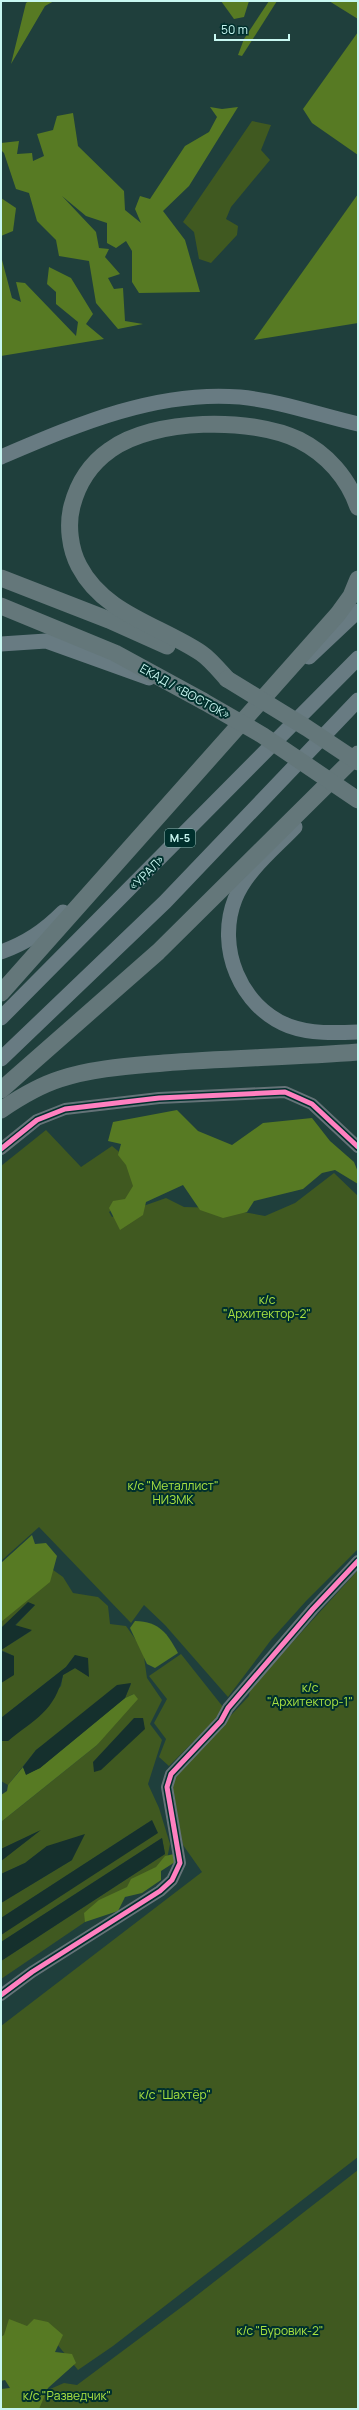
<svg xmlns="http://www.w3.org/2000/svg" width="359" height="2410" font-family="Manrope,sans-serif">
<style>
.green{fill:#405920}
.forest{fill:#577a23}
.water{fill:#15302d}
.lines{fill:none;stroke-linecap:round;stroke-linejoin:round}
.minor{stroke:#657378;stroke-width:12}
.major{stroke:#687b82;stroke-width:15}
.highway{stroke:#64777a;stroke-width:17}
.highway-bridge{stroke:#64777a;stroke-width:17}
.cycleway-casing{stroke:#00302d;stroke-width:8}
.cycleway{stroke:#ff80c0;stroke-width:5}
.labels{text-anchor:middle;stroke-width:4;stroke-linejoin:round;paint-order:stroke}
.shield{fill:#00302d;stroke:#8cbbb6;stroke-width:1}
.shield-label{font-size:11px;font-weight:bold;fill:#c8f7f1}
.street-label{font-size:12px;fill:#c8f7f1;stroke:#00302d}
.park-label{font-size:12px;fill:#a9e241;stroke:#00302d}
</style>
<rect width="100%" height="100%" fill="#1f3f3c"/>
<g class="green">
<polygon points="252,121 271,125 261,150 270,160 231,207 226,219 238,226 237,235 211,263 199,259 194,232 183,222"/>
<polygon points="46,1130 81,1167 112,1146 153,1180 109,1212 112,1217 166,1198 184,1207 221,1208 265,1216 295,1203 334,1173 358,1196 358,1549 306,1601 271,1640 228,1697 165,1625 144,1605 131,1623 39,1527 1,1561 1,1166"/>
<polygon points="35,1557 63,1577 73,1593 98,1597 108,1606 110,1624 126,1626 143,1650 147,1678 162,1700 150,1724 162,1740 148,1784 159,1808 170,1844 167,1859 85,1922 1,1979 1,1961 165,1854 162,1838 1,1942 1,1935 152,1820 1,1918 1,1903 72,1860 47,1846 25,1863 1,1874 1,1861 39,1831 1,1849 1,1822 97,1745 134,1694 125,1698 131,1684 36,1750 8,1785 1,1781 1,1741 8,1741 61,1686 63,1675 75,1668 89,1676 75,1655 66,1667 1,1718 1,1683 14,1674 14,1656 1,1650 31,1631 15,1626 35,1605 28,1603 1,1628 1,1579"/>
<polygon points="358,1570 358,2157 113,2346 78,2370 40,2323 1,2345 1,2026 202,1872 183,1845 170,1789 174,1776 249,1696 250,1689"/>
<polygon points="181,1654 223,1707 215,1720 169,1766 159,1757 166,1739 154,1723 167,1699 149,1676"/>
<polygon points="358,2170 358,2409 17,2409 34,2396 64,2383 77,2385 187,2303"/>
</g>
<g class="forest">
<polygon points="29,1 54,1 45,6 11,64 26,3"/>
<polygon points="221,1 249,1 244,17 234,19"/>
<polygon points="269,1 277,1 242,56 238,55 244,39"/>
<polygon points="329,1 358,1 358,19"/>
<polygon points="358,32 358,155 312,123 303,109"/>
<polygon points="210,107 222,109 238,107 189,186 163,211 185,240 200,292 139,293 132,282 132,251 126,241 116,248 107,243 107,223 86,216 62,196 96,232 99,248 109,249 105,257 120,274 108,278 114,289 123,288 125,321 143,324 118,329 96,303 89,261 59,256 56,240 37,221 29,193 16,189 4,153 1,150 1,143 19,141 17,154 32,153 33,161 44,156 37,134 53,130 57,116 73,113 78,146 124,191 125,210 141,223 135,209 140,196 150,199 185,146 209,132 217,117"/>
<polygon points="358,194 358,323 254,340"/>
<polygon points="1,198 16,208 13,231 1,236"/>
<polygon points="1,256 12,298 21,302 16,282 25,283 76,336 78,322 56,304 56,292 47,284 49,267 71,278 93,314 86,324 104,339 1,356"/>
<polygon points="177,1110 198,1131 232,1145 263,1123 312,1118 330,1141 354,1162 358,1172 358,1184 335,1170 322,1173 303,1189 254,1201 247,1212 223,1218 200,1210 183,1185 146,1202 143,1215 120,1230 109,1208 113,1201 125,1199 133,1186 126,1165 118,1155 121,1144 108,1141 113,1122"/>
<polygon points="32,1535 35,1544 46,1543 57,1556 50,1582 1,1622 1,1563"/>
<path d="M135,1621C160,1622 167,1633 178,1653L155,1668L147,1664L130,1628Z"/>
<polygon points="134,1694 138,1699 97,1745 1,1822 1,1795 7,1791 8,1785 23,1767 26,1774 40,1768 125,1698"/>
<polygon points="174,1854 175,1862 161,1871 161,1880 142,1893 125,1897 118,1911 85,1922 84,1913 99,1900 127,1887 131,1879 156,1867 165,1856"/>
<polygon points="9,2319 27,2326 34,2319 48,2322 63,2335 55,2352 72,2354 76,2363 48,2388 39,2409 1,2409 1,2389 10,2388 5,2380 1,2381 1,2337 4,2335"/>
</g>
<g class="water">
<polygon points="28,1602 35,1605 15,1625 32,1630 1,1650 1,1628"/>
<polygon points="1,1651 14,1656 14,1675 1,1683"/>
<path d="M75,1655L88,1658L89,1677L75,1668L63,1675C55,1711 35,1719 8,1741H1V1718L66,1667Z"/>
<polygon points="131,1683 125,1698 40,1768 26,1775 23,1767 36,1750 117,1685"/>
<polygon points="134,1718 143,1718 145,1729 101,1770 94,1772 93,1762"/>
<polygon points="152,1820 158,1833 1,1935 1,1918"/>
<polygon points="41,1830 1,1861 1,1849"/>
<polygon points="85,1834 72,1860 1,1903 1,1874 25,1863 47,1846"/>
<polygon points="162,1838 165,1854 1,1961 1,1942"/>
</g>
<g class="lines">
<g class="minor">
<polyline points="1,1149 37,1120 65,1109 159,1098 285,1092 312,1104 358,1147"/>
<polyline points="1,1995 32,1972 160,1891 172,1880 180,1863 167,1787 171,1774 221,1721 228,1708 313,1609 358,1561"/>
</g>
<g class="major">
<path d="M1,457C76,425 156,390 240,397C280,401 319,415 358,424"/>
<polyline points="1,644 46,641 149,678"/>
<polyline points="309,657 358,611"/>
<path d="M295,827C274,849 246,871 235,899C216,947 240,1007 289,1026C311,1034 335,1033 358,1032"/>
<path d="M1,952C26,943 44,931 63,912"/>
<polyline points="1,1018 358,658"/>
<polyline points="1,1059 165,902 358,700"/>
</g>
<g class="highway">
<polyline points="1,578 109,620 167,646"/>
<polyline points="1,606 115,653 203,701"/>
<path d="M227,679C219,670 210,659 201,653C159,625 104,614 79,566C70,549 67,525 72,506C78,483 90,464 110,450C153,418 252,417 299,440C327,454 348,478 358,507"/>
<polyline points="1,993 338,614 351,596 358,579"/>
<polyline points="1,1090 158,952 358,754"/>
<path d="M1,1110C20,1097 38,1086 60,1079C93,1068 130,1066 164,1063C229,1058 294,1057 358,1052"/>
</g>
<g class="highway-bridge">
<polyline points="227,679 307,728 358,762"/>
<polyline points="203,701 262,735 358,800"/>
</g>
<g class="cycleway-casing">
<g id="cycleway">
<polyline points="1,1149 37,1120 65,1109 159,1098 285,1092 312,1104 358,1147"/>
<polyline points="1,1995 32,1972 160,1891 172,1880 180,1863 167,1787 171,1774 221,1721 228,1708 313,1609 358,1561"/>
</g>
</g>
<use href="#cycleway" class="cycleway"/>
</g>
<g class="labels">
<rect class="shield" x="165" y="829" width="30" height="18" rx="3"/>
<g class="shield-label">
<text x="180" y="842">М-5</text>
</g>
<g class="street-label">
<text transform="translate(185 692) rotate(29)" y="4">ЕКАД / «ВОСТОК»</text>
<text transform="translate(147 873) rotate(-45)" y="4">«УРАЛ»</text>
</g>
<g class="park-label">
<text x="267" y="1304">к/с<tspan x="267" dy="14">"Архитектор-2"</tspan></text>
<text x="173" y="1490">к/с "Металлист"<tspan x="173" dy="14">НИЗМК</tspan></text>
<text x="310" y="1692">к/с<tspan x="310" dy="14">"Архитектор-1"</tspan></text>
<text x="175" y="2099">к/с "Шахтёр"</text>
<text x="280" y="2335">к/с "Буровик-2"</text>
<text x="67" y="2400">к/с "Разведчик"</text>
</g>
</g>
<rect width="359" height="2410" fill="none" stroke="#c8f7f1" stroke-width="4"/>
<path d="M215 34v6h74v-6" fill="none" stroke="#c8f7f1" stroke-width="2"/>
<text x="221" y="34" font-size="12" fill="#c8f7f1" stroke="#00302d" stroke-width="3" paint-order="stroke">50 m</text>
</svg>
